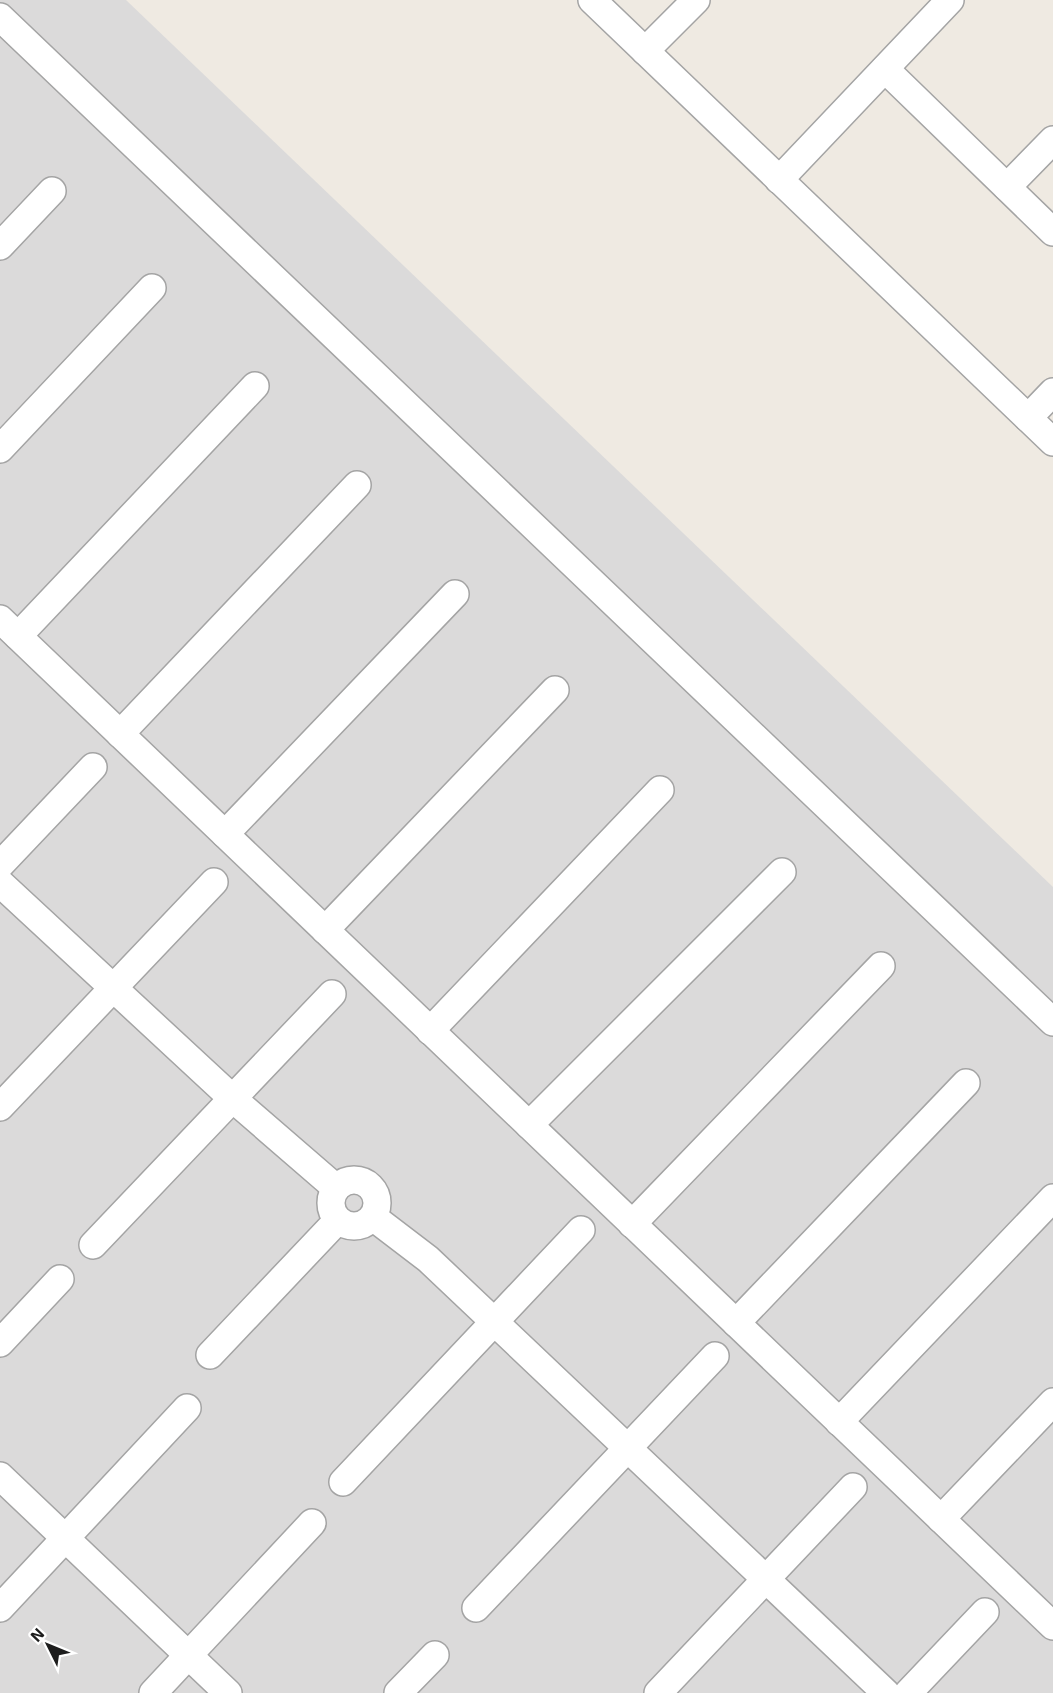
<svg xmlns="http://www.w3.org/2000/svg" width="1053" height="1693" font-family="'Exo 2',sans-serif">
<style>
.residential{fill:#dbdada}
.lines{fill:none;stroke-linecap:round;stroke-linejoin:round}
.street-casing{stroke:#a4a4a4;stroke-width:30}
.street{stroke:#fff;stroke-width:27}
</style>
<rect width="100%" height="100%" fill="#efeae2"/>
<polygon class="residential" points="0,0 126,0 1053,887 1053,1693 0,1693"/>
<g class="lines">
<g class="street-casing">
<g id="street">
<polyline points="592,0 1053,442"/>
<polyline points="0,17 1053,1022"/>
<polyline points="645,51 696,0"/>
<polyline points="885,69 1053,232"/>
<polyline points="779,180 950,0"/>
<polyline points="1007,187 1053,140"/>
<polyline points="0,246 52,191"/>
<polyline points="1028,418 1053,392"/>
<polyline points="0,449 152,288"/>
<polyline points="0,619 1053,1626"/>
<polyline points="18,636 255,386"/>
<polyline points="120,734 357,485"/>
<polyline points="225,834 455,594"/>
<polyline points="0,865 93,767"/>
<polyline points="0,883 232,1098 336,1188"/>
<polyline points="325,930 555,690"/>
<polyline points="430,1031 660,790"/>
<polyline points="0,1107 214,882"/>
<polyline points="529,1125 782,872"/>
<circle cx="354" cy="1203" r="23"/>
<polyline points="373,1217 428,1259 886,1693"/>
<polyline points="632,1224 881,966"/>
<polyline points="93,1245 332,994"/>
<polyline points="736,1323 966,1083"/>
<polyline points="0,1343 60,1279"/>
<polyline points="210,1355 337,1221"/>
<polyline points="839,1422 1053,1198"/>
<polyline points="0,1476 228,1693"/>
<polyline points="343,1482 581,1230"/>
<polyline points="941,1519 1053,1402"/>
<polyline points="0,1608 187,1408"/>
<polyline points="476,1608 715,1356"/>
<polyline points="153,1693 312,1523"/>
<polyline points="398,1693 435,1655"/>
<polyline points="658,1693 853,1487"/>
<polyline points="908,1693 985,1612"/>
</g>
</g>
<use href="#street" class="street"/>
</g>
<g transform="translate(48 1645) rotate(313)" stroke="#ffffff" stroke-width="4.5" paint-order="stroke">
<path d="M0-4.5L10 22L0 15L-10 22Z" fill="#1d1d1d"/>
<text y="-9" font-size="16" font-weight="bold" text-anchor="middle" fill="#1d1d1d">N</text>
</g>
</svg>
